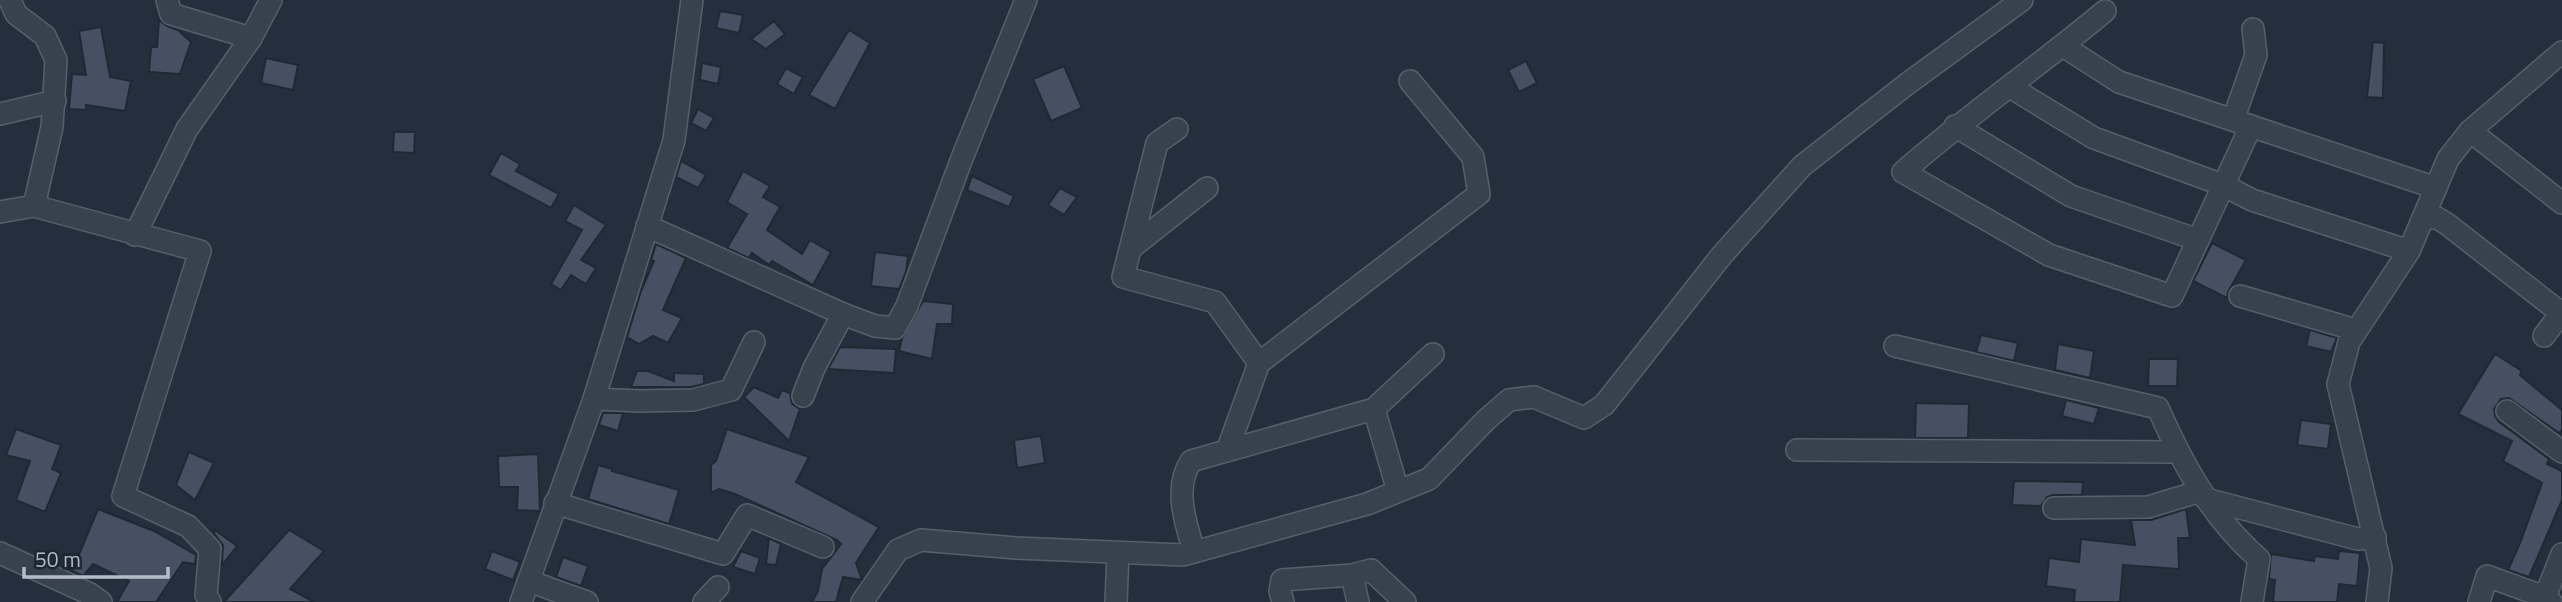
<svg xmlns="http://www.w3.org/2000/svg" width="2562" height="602" font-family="'Titillium Web',sans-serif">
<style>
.building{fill:#455162;stroke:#1f2835;stroke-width:2}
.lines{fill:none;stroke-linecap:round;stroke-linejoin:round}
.minor-casing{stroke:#565f6c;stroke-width:24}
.minor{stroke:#38414e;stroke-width:21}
</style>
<rect width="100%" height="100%" fill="#242f3e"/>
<g class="building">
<polygon points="720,11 743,15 739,33 716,28"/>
<polygon points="159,20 167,26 178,30 191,42 180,74 149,72 151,47 157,47"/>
<polygon points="774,21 785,34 766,49 751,39"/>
<polygon points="101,27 110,77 131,81 125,111 86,105 86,110 69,109 72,74 86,75 79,31"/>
<polygon points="849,30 870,43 835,109 809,95"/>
<polygon points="2373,42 2384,43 2383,98 2367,97"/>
<polygon points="266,58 298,65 293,90 261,83"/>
<polygon points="1526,61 1537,83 1519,92 1508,70"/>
<polygon points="702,63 721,67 718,84 700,80"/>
<polygon points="1064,66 1082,108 1051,121 1033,79"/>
<polygon points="786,68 803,77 794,94 777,84"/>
<polygon points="698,109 714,118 706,131 691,123"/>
<polygon points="394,132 415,132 414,153 393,152"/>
<polygon points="501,153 520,164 516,171 559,194 551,208 489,175"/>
<polygon points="681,161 706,175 698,188 676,177"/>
<polygon points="743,171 770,186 763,197 780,207 767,230 802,254 810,240 831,252 813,285 772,261 769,265 752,253 749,258 727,248 747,214 727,202"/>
<polygon points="972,176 1014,196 1009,207 967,190"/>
<polygon points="1060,188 1077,197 1064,215 1048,205"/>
<polygon points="574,205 606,225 581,260 596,268 586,284 571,275 561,290 551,284 582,230 565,221"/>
<polygon points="2212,243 2246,260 2228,292 2227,298 2193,281"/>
<polygon points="656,244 686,258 663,310 682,318 668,343 653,336 639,344 627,337 641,291 654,261 651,260"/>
<polygon points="875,252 908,256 906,272 899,289 871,286"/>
<polygon points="923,301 953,304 952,324 937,324 932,359 899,351 902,338"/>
<polygon points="2310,330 2337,338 2331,352 2306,346"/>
<polygon points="1981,335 2018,343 2014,361 1976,352"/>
<polygon points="2058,344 2094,351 2090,378 2055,370"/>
<polygon points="840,347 896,349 894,373 828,369"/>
<polygon points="2495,354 2522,371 2520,375 2562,410 2562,430 2559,433 2509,398 2501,399 2494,409 2495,416 2499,422 2549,459 2547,464 2562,471 2562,500 2529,577 2508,570 2520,543 2542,483 2503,461 2512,441 2458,414"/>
<polygon points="2149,359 2178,359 2177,386 2148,386"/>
<polygon points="637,371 648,371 674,381 674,373 704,374 704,384 691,387 631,387"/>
<polygon points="754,387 778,398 782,390 790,393 792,404 800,409 789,441 744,397"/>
<polygon points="2066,400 2099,408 2094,424 2062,416"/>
<polygon points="1916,403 1969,404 1968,438 1915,438"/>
<polygon points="603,413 623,413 618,431 599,425"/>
<polygon points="2301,420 2331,424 2328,449 2297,445"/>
<polygon points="16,429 61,445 52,469 61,473 45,512 16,500 30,461 6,455"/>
<polygon points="727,429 809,457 796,482 879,527 856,563 862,580 843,577 836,602 812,602 818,591 822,569 841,544 837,540 735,494 719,489 711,493 711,465 716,461"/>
<polygon points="1041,436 1045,463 1017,468 1014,440"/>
<polygon points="189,452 214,463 195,500 176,485"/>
<polygon points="538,454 540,511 517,510 518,487 499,487 498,456"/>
<polygon points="598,465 612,469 612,471 679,490 669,524 588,499"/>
<polygon points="2014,481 2083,482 2082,495 2053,495 2047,497 2041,506 2012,505"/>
<polygon points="98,509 154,531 196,555 195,564 183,562 156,602 117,602 129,581 93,564 83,576 72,571"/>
<polygon points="2186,509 2190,538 2178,538 2179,569 2123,565 2120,602 2074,602 2075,590 2046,586 2049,558 2079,562 2081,539 2135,545 2131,520 2151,520"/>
<polygon points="215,530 237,546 222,565 223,545 214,534"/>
<polygon points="289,530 324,551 290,589 314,602 224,602"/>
<polygon points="769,538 781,544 776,565 766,564"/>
<polygon points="492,551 520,562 513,580 485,569"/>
<polygon points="741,551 760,558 755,574 733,567"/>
<polygon points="2339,551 2360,553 2357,586 2339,584 2337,602 2273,602 2275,580 2269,579 2271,554 2314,561 2315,556 2338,559"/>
<polygon points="563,557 588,566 581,586 556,577"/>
</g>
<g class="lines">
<g class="minor-casing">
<g id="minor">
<polyline points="10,0 16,14 45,36 56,60 52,127 34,206"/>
<polyline points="167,0 171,14 251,38"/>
<path d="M2105,11C2039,66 1968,115 1903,172L2049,255L2172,296L2251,126"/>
<polyline points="2063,46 2119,82 2436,188"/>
<polyline points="2010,87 2094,138 2223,185 2252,200 2409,251"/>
<polyline points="0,114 55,101"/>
<polyline points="2233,120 2256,55 2253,29"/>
<polyline points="1955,126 2071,196 2198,240"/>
<polyline points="1177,129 1157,143 1123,277 1215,302 1259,363"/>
<polyline points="2470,131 2562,203"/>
<polyline points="0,212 34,206 200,251 123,496 188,526 210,549 206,595 210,602"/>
<polyline points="2423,218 2437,218 2447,224 2561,313 2544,336"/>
<polyline points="647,226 843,314 875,326 895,328 907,306 962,158 1026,0"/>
<polyline points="135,235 187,129 251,38 271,0"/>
<polyline points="1131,248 1207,188"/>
<polyline points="2240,296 2356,330"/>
<path d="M1895,346L2158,408C2183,465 2212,518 2259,559L2252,602"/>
<polyline points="803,396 814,368 843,314"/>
<polyline points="594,399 640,401 693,400 731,390 754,342"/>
<polyline points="1374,409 1398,491"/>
<polyline points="2507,411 2562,452"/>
<polyline points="1797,450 2177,452"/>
<polyline points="1227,451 1259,363 1479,194 1473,157 1410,81"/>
<polyline points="2206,499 2358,539 2375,537"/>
<polyline points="555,503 723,554 747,515 823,547"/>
<polyline points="2054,508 2148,507 2201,491"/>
<path d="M1194,552C1186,523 1173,489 1191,461L1374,409L1433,354"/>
<polyline points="0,553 90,594 101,602"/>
<polyline points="1352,575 1358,602"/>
<polyline points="529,581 587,602"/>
<polyline points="2545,597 2562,554"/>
<polyline points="521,602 594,399 674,140 692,0"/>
<polyline points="704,602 718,587"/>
<polyline points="862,602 898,550 921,540 1016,548 1183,555 1367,504 1429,479 1486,420 1509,400 1534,397 1584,418 1604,405 1722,255 1802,166 1907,84 2022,0"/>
<polyline points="1116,602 1118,553"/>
<polyline points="1283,602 1280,591 1282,580 1352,575 1371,570 1405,602"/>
<polyline points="2377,602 2381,568 2338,384 2349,342 2409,251 2448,159 2470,131 2562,52"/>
<polyline points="2479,602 2487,576 2545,597 2551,602"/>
</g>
</g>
<use href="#minor" class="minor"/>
</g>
<path d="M24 567v10h144v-10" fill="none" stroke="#b4bcc9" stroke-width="3.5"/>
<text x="35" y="567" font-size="21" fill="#b4bcc9" stroke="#1d2633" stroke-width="5" paint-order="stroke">50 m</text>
</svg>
